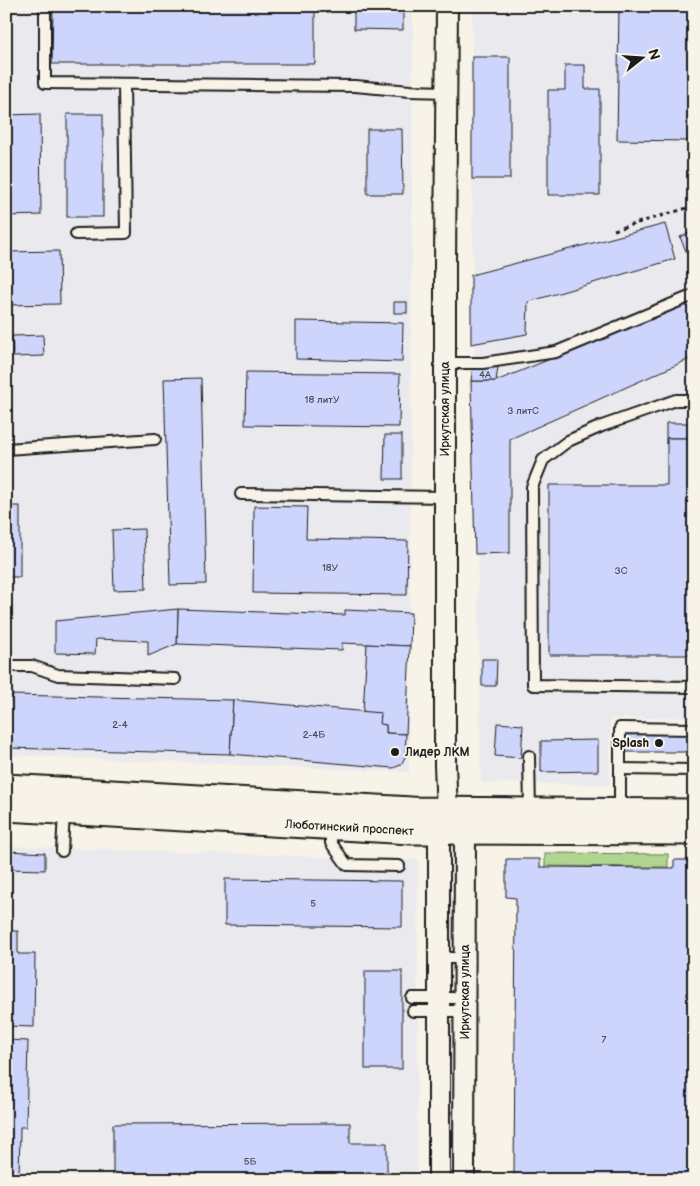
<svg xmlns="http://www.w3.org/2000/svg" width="700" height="1186" font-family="'Balsamiq Sans',sans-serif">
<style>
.built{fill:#eaeaee}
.green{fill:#b0d591;stroke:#667856}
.building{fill:#cdd5fd;stroke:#1c1c1c}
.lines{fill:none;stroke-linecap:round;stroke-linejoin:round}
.service-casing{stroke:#1c1c1c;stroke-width:14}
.minor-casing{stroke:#1c1c1c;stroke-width:24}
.tertiary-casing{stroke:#1c1c1c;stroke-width:29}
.path{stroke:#1c1c1c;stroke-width:3;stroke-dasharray:4 4;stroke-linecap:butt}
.service{stroke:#f7f3e8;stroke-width:10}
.minor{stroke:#f7f3e8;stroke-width:20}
.tertiary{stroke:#f7f3e8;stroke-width:25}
.poi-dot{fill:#1c1c1c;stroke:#f7f3e8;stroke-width:2}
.labels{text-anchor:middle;stroke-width:4;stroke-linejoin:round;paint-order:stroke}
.number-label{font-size:10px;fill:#484a54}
.street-label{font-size:12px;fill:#1c1c1c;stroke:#f7f3e8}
.poi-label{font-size:12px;font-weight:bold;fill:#1c1c1c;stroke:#f7f3e8;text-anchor:end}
</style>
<rect width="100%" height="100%" fill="#f7f3e8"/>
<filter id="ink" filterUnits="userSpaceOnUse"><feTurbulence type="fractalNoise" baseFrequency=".02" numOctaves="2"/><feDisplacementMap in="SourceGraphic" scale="10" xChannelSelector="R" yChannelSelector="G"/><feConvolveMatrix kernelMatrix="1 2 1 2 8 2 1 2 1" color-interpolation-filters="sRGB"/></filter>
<g filter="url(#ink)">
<g class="built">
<polygon points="6,6 413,6 409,772 6,755"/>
<polygon points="472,6 694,6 694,717 610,719 610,785 481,783 472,184"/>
<polygon points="6,846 418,860 417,1180 6,1180"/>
</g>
<polygon class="green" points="545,853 668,854 668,867 545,866"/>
<g class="building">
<rect x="6" y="6" width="2" height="45"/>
<polygon points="53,6 315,6 315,64 52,64"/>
<polygon points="354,6 403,6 403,30 354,29"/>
<polygon points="619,6 689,6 688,141 617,140"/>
<rect x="472" y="57" width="38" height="122"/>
<polygon points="565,65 585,65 585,89 600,89 600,195 548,195 548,90 565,90"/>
<polygon points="40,114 41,215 6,216 6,115"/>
<rect x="67" y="114" width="36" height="103"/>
<polygon points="367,129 402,129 403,194 367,194"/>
<polygon points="665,224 675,259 528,302 527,334 471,344 471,275"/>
<polygon points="694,231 694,270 680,237"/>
<polygon points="59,251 60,304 6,305 6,252"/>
<polygon points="694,301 694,357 510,439 510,553 475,554 471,381 496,381"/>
<rect x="394" y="302" width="13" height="11"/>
<polygon points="296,321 403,323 402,362 296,359"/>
<polygon points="43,335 44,356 13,357 12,336"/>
<polygon points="473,366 498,367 496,381 471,381"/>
<polygon points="246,372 400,374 399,427 245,425"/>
<polygon points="201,378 206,584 170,585 164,379"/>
<polygon points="666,423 694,423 694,438 667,438 666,444"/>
<polygon points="385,435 402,435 402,479 384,479"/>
<polygon points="667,438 694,438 694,655 549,655 549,485 667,485"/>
<rect x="6" y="506" width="14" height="71"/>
<polygon points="254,506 307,507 306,539 408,541 407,595 253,593"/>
<polygon points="144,529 146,589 114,590 112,530"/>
<polygon points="178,609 345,615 345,610 411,613 410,646 342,643 342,650 177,644"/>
<polygon points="178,609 177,644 148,656 148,641 96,639 95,654 55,653 55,621"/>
<polygon points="367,644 410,646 406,734 386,733 386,725 380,724 381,713 363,712"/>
<polygon points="482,659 497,659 496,686 482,686"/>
<polygon points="10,695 233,700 230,754 7,748"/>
<polygon points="233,700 381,713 380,724 386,725 386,733 406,734 405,757 401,765 393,768 230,754"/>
<polygon points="497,723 523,725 521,758 495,756"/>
<polygon points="623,733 694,734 694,752 624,752"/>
<polygon points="598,740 598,771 541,772 541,741"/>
<polygon points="8,851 45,853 45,870 7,869"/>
<polygon points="506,859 540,859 540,867 674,868 674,860 694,860 694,1180 514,1180 516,898 506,897"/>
<polygon points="225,879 402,881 402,927 225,925"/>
<polygon points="6,931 18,931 18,954 35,954 34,1027 6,1026"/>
<rect x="365" y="971" width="37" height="98"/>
<polygon points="6,1040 28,1041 26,1127 20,1127 19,1180 6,1180"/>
<polygon points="350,1123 350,1143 387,1143 387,1180 113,1180 113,1124"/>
</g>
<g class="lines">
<g class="service-casing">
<g id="service">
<polyline points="45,6 45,83 355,86 410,91 447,92"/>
<polyline points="76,234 126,233 124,84"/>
<polyline points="446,363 483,363 556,352 694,295"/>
<polyline points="694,400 676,400 602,426 568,441 543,460 532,487 533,685 694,687"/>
<polyline points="6,449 155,439"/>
<polyline points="241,494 445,497"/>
<polyline points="6,666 32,666 58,675 175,679"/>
<polyline points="529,756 530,811"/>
<polyline points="620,769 694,770"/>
<polyline points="620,811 620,728 694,729"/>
<polyline points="331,827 331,843 347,865 399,866"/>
<polyline points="62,851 64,812"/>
<polyline points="439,958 465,958"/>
<polyline points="412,998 465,998"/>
<polyline points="413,1011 464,1011"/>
</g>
</g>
<g class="minor-casing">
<g id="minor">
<polyline points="447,811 445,765 445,264 447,6"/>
<polyline points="439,1180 439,831 447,811 465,832 464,1180"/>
</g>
</g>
<g class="tertiary-casing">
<g id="tertiary">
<polyline points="6,787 412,810 694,812"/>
<path id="s1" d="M6,808L411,831L694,832"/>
</g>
</g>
<polyline class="path" points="614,230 694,206"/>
<use href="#service" class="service"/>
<use href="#minor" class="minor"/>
<use href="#tertiary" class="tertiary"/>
</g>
</g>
<g class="poi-dot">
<circle cx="659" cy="743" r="5"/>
<circle cx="395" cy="752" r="5"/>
</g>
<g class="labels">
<g class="number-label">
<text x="485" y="378">4А</text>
<text x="322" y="403">18 литУ</text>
<text x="523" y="414">3 литС</text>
<text x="330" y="571">18У</text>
<text x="621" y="574">3С</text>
<text x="120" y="728">2-4</text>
<text x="314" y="738">2-4Б</text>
<text x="313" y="907">5</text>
<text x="604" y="1043">7</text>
<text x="250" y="1165">5Б</text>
</g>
<g class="street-label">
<text transform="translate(445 409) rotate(-90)" y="4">Иркутская улица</text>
<text dy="4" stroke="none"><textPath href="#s1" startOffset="344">Люботинский проспект</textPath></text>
<text transform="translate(465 992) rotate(-90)" y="4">Иркутская улица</text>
</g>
<g class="poi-label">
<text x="649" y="747">Splash</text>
<text x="405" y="756" text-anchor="start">Лидер ЛКМ</text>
</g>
</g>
<rect width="700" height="1186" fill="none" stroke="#f7f3e8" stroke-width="25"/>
<rect x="12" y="12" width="675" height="1161" fill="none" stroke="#1c1c1c" stroke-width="2" filter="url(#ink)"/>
<g transform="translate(642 58) rotate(73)" stroke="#f7f3e8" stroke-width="4" paint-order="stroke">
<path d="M0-4L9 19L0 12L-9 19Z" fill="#1c1c1c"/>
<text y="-8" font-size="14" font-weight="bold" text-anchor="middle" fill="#1c1c1c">N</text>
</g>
</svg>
